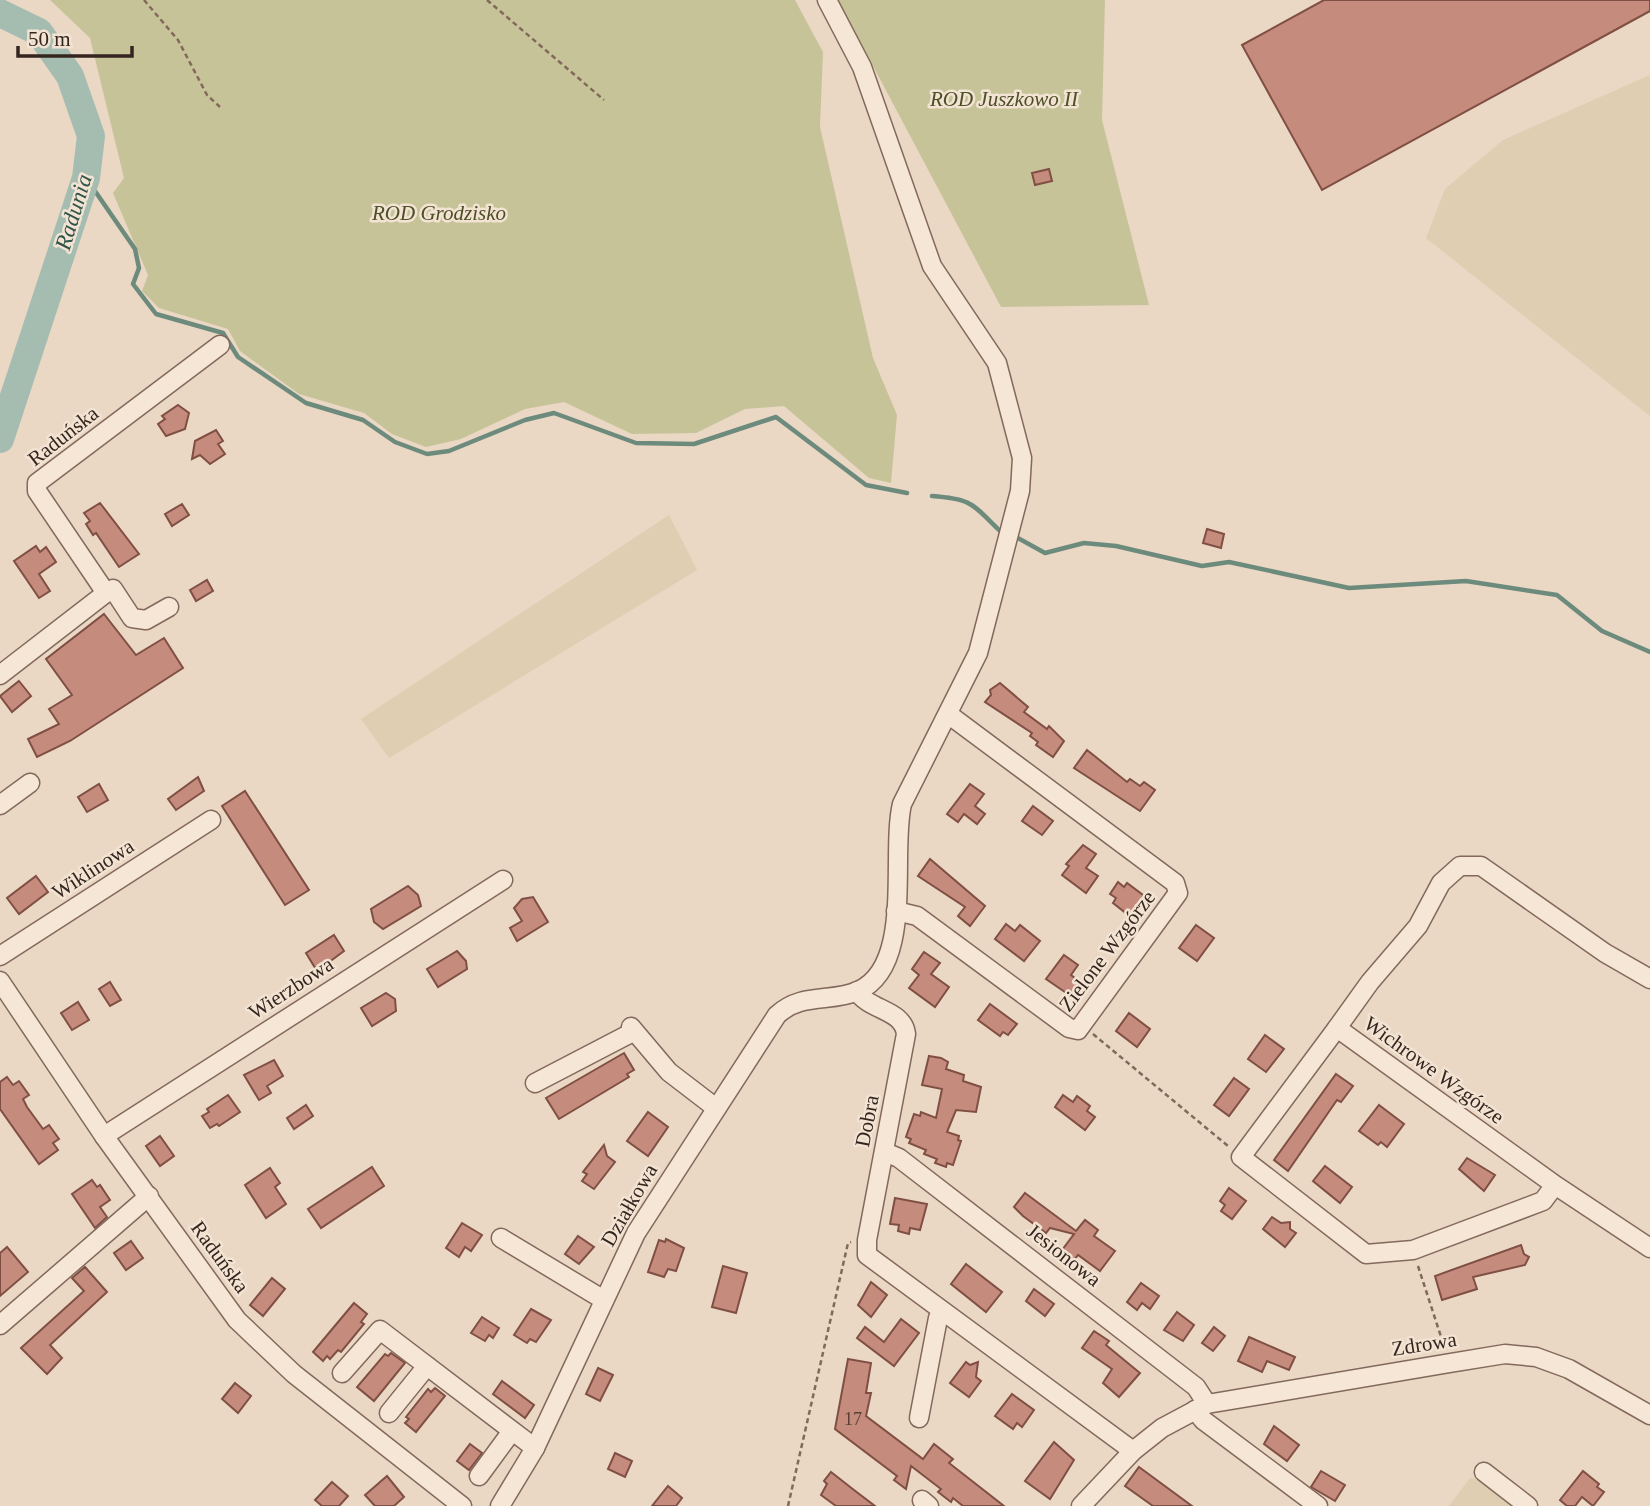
<svg xmlns="http://www.w3.org/2000/svg" width="1650" height="1506" font-family="Georgia,serif">
<style>
.farmland{fill:#dfceb2}
.green{fill:#c7c399}
.lines{fill:none;stroke-linecap:round;stroke-linejoin:round}
.stream{stroke:#6d8b7d;stroke-width:4.5}
.river{stroke:#a5bdb1;stroke-width:28}
.building{fill:#c58c7d;stroke:#804f44;stroke-width:2}
.minor-casing{stroke:#83695c;stroke-width:21}
.path{stroke:#83695c;stroke-width:2.5;stroke-dasharray:5 3.5;stroke-linecap:butt}
.minor{stroke:#f6e6d6;stroke-width:18}
.labels{text-anchor:middle;stroke-width:5;stroke-linejoin:round;paint-order:stroke}
.number-label{font-size:18px;fill:#583f36}
.park-label{font-size:21px;font-style:italic;fill:#4d4f27;stroke:#f2e3d3}
.street-label{font-size:21px;fill:#34251f;stroke:#f2e3d3}
.water-label{font-size:23px;font-style:italic;fill:#2f5349;stroke:#f2e3d3}
</style>
<rect width="100%" height="100%" fill="#ead7c4"/>
<g class="farmland">
<polygon points="1650,75 1650,416 1426,238 1445,189 1503,140"/>
<polygon points="669,515 697,570 389,758 361,719"/>
<polygon points="1470,1478 1482,1479 1516,1506 1449,1506"/>
</g>
<g class="green">
<polygon points="50,0 795,0 823,52 820,127 873,358 897,415 891,483 869,478 784,406 745,409 696,433 632,434 564,402 525,409 461,439 426,447 392,434 364,413 299,394 240,351 228,329 159,308 142,291 148,275 113,193 124,178 90,38"/>
<polygon points="838,0 1105,0 1102,120 1149,305 1001,307"/>
</g>
<g class="lines">
<g class="stream">
<polyline points="86,178 135,249 139,268 133,284 156,314 223,333 238,357 306,403 363,420 395,442 427,454 449,451 525,420 554,413 636,443 694,444 776,417 866,485 907,493"/>
<path d="M932,496C973,499 972,504 1000,531"/>
<polyline points="1016,537 1045,553 1084,543 1116,546 1202,566 1229,562 1349,588 1466,581 1557,595 1602,631 1650,652"/>
</g>
<polyline class="river" points="0,13 39,32 70,76 91,136 86,178 0,439"/>
</g>
<g class="building">
<polygon points="1324,0 1650,0 1650,11 1322,190 1242,45"/>
<polygon points="1049,169 1052,181 1035,185 1032,173"/>
<polygon points="178,405 189,413 185,429 166,436 158,424 165,419 162,416"/>
<polygon points="216,430 223,441 218,444 225,454 210,464 200,455 192,459 195,441"/>
<polygon points="100,503 139,554 119,567 96,533 93,535 86,524 90,521 84,513"/>
<polygon points="182,504 189,515 172,526 165,514"/>
<polygon points="1207,529 1224,534 1221,548 1203,543"/>
<polygon points="36,546 40,552 46,547 56,562 39,574 50,591 39,598 14,561"/>
<polygon points="207,580 213,591 196,601 190,590"/>
<polygon points="104,614 136,655 164,638 183,668 70,741 37,757 28,739 59,724 49,709 72,695 46,659"/>
<polygon points="19,681 31,696 12,712 0,696"/>
<polygon points="1000,683 1028,707 1024,712 1047,729 1049,726 1064,741 1053,757 1036,745 1038,742 1030,736 1032,733 985,702 991,695 990,690"/>
<polygon points="1087,750 1127,782 1130,779 1140,786 1144,782 1155,790 1140,811 1074,768"/>
<polygon points="198,777 204,791 176,810 168,799"/>
<polygon points="99,784 108,800 87,812 78,797"/>
<polygon points="970,784 984,794 975,806 985,814 977,824 964,814 958,822 947,814"/>
<polygon points="245,791 309,890 285,905 222,806"/>
<polygon points="1033,806 1053,821 1042,835 1022,821"/>
<polygon points="1083,845 1096,854 1086,868 1098,876 1086,893 1062,875 1069,866 1066,864"/>
<polygon points="930,859 985,906 970,926 958,916 965,907 918,876"/>
<polygon points="36,876 48,892 19,914 7,898"/>
<polygon points="1118,882 1124,887 1127,883 1147,898 1132,918 1113,903 1116,898 1110,894"/>
<polygon points="408,886 418,895 421,906 383,929 374,922 371,909"/>
<polygon points="533,897 548,922 517,941 510,928 522,921 514,908 522,899"/>
<polygon points="1006,924 1015,931 1020,925 1040,941 1024,961 995,939"/>
<polygon points="1196,925 1214,938 1197,961 1179,948"/>
<polygon points="334,935 344,951 317,971 306,953"/>
<polygon points="457,951 466,961 467,969 438,987 427,969"/>
<polygon points="924,952 940,963 931,974 949,987 935,1007 909,988 919,975 912,969"/>
<polygon points="1064,955 1078,965 1071,975 1088,988 1078,1001 1046,979"/>
<polygon points="110,982 121,1000 110,1006 99,989"/>
<polygon points="386,993 395,999 396,1011 372,1026 361,1008"/>
<polygon points="78,1002 89,1020 72,1030 61,1013"/>
<polygon points="990,1004 1017,1024 1008,1035 1003,1032 1000,1036 978,1020"/>
<polygon points="1129,1013 1150,1029 1137,1047 1116,1031"/>
<polygon points="1265,1035 1284,1049 1266,1072 1248,1059"/>
<polygon points="624,1053 634,1070 627,1074 629,1077 559,1119 546,1098"/>
<polygon points="929,1056 941,1058 948,1062 946,1069 964,1075 963,1081 981,1087 976,1112 956,1110 947,1132 959,1136 958,1140 961,1141 953,1165 947,1163 946,1167 935,1163 937,1159 924,1154 926,1150 909,1143 911,1139 906,1137 914,1114 920,1116 921,1112 936,1118 942,1089 922,1085"/>
<polygon points="274,1060 283,1076 267,1086 271,1093 259,1100 244,1075"/>
<polygon points="1336,1074 1353,1086 1341,1102 1337,1100 1288,1171 1274,1160"/>
<polygon points="7,1077 13,1085 19,1081 29,1095 23,1099 27,1107 43,1129 49,1125 59,1139 53,1143 58,1150 39,1164 0,1109 0,1082"/>
<polygon points="1234,1078 1249,1089 1229,1116 1214,1105"/>
<polygon points="228,1095 240,1112 219,1126 217,1124 210,1128 202,1116 209,1112 207,1109"/>
<polygon points="1063,1095 1073,1102 1077,1096 1090,1106 1087,1111 1095,1117 1085,1130 1055,1107"/>
<polygon points="306,1105 313,1116 294,1129 287,1118"/>
<polygon points="1379,1105 1404,1124 1387,1147 1381,1142 1378,1145 1359,1131"/>
<polygon points="648,1112 668,1127 648,1156 627,1141"/>
<polygon points="160,1136 174,1156 160,1166 146,1146"/>
<polygon points="604,1145 607,1156 615,1162 594,1189 582,1181 587,1174 583,1172"/>
<polygon points="1467,1158 1495,1175 1484,1191 1459,1169"/>
<polygon points="1325,1166 1352,1187 1340,1203 1313,1181"/>
<polygon points="372,1167 384,1186 321,1228 308,1209"/>
<polygon points="270,1168 280,1183 275,1187 286,1204 266,1218 245,1185"/>
<polygon points="92,1180 97,1187 100,1185 110,1200 100,1207 107,1217 95,1228 72,1194"/>
<polygon points="1229,1188 1246,1201 1232,1219 1221,1211 1225,1205 1220,1201"/>
<polygon points="1025,1193 1076,1231 1085,1220 1098,1230 1094,1236 1115,1251 1100,1271 1078,1255 1071,1264 1059,1254 1074,1234 1050,1228 1046,1233 1023,1216 1014,1207"/>
<polygon points="895,1198 927,1204 920,1230 910,1228 909,1234 898,1231 899,1225 890,1224"/>
<polygon points="1272,1217 1281,1223 1290,1222 1290,1229 1296,1233 1285,1247 1263,1229"/>
<polygon points="462,1223 482,1235 471,1251 465,1247 459,1257 446,1248"/>
<polygon points="578,1236 594,1247 579,1264 565,1254"/>
<polygon points="666,1239 684,1248 676,1271 668,1269 664,1277 648,1272 659,1240 665,1242"/>
<polygon points="131,1241 143,1258 126,1270 114,1253"/>
<polygon points="1521,1245 1524,1254 1529,1257 1525,1265 1473,1277 1477,1289 1442,1300 1435,1276"/>
<polygon points="7,1247 28,1272 0,1296 0,1253"/>
<polygon points="966,1264 1002,1292 986,1312 951,1284"/>
<polygon points="723,1266 747,1273 736,1313 712,1307"/>
<polygon points="85,1267 107,1292 50,1345 62,1358 47,1374 21,1348 84,1291 72,1278"/>
<polygon points="272,1278 285,1289 263,1316 250,1305"/>
<polygon points="871,1282 887,1295 871,1317 858,1305"/>
<polygon points="1141,1283 1159,1296 1150,1309 1142,1303 1137,1310 1127,1302"/>
<polygon points="1034,1289 1054,1304 1045,1316 1026,1301"/>
<polygon points="354,1303 367,1314 361,1322 364,1324 341,1352 338,1350 330,1359 327,1356 323,1361 313,1352"/>
<polygon points="531,1309 551,1320 536,1342 530,1339 527,1343 514,1335"/>
<polygon points="1177,1312 1194,1325 1183,1341 1164,1330"/>
<polygon points="482,1317 499,1328 493,1338 489,1335 485,1341 471,1333"/>
<polygon points="901,1319 919,1333 894,1366 857,1338 865,1327 884,1342"/>
<polygon points="1214,1327 1225,1336 1213,1351 1202,1343"/>
<polygon points="1094,1331 1109,1341 1106,1345 1140,1373 1119,1397 1103,1383 1112,1369 1082,1348"/>
<polygon points="1249,1337 1295,1357 1289,1370 1267,1361 1262,1372 1238,1361"/>
<polygon points="391,1353 405,1363 374,1401 357,1387 385,1354 388,1356"/>
<polygon points="848,1359 871,1363 866,1393 871,1393 866,1416 923,1459 934,1444 953,1459 949,1463 1004,1506 963,1506 953,1498 951,1502 938,1492 941,1489 911,1466 906,1489 894,1480 897,1476 835,1429"/>
<polygon points="966,1362 970,1365 978,1362 976,1377 981,1381 969,1397 950,1383"/>
<polygon points="598,1368 613,1375 600,1401 586,1394"/>
<polygon points="502,1381 534,1405 525,1418 493,1394"/>
<polygon points="235,1383 251,1396 238,1413 222,1399"/>
<polygon points="435,1388 445,1396 416,1432 405,1423 409,1419 406,1417 428,1389 431,1392"/>
<polygon points="1012,1394 1034,1410 1022,1427 1017,1423 1013,1429 995,1416"/>
<polygon points="1274,1426 1299,1445 1287,1461 1264,1444"/>
<polygon points="1054,1442 1074,1460 1050,1499 1025,1481"/>
<polygon points="470,1444 482,1453 469,1470 457,1461"/>
<polygon points="615,1453 632,1461 625,1477 608,1469"/>
<polygon points="1139,1467 1192,1506 1153,1506 1125,1486"/>
<polygon points="1321,1471 1345,1485 1335,1501 1311,1487"/>
<polygon points="1583,1471 1599,1484 1597,1487 1604,1492 1593,1506 1582,1497 1575,1506 1567,1506 1560,1500"/>
<polygon points="831,1472 854,1490 875,1506 836,1506 821,1495 827,1484 824,1481"/>
<polygon points="387,1476 404,1497 394,1506 375,1506 365,1495"/>
<polygon points="332,1482 348,1496 339,1506 322,1506 315,1500"/>
<polygon points="668,1486 682,1498 676,1506 652,1506"/>
</g>
<g class="lines">
<g class="minor-casing">
<g id="minor">
<polyline points="106,593 113,589 132,618 146,620 169,607"/>
<polyline points="0,675 106,593 37,491 37,483 220,345"/>
<polyline points="0,805 30,783"/>
<polyline points="896,911 917,916 1069,1028 1078,1030 1178,893 1175,883 948,714"/>
<polyline points="0,956 211,820"/>
<polyline points="0,981 104,1136 237,1320 294,1374 462,1506"/>
<path d="M857,991C869,1011 903,1009 906,1034L867,1240V1255L1133,1451"/>
<polyline points="631,1027 669,1072 716,1108"/>
<polyline points="1337,1028 1370,982 1418,926 1441,883 1460,866 1481,866 1605,953 1650,979"/>
<polyline points="535,1083 633,1032"/>
<polyline points="104,1136 503,880"/>
<polyline points="885,1152 899,1158 1196,1387 1207,1404"/>
<polyline points="1555,1185 1543,1201 1413,1250 1366,1254 1241,1157 1337,1028 1555,1185 1650,1248"/>
<polyline points="501,1238 604,1300"/>
<polyline points="0,1325 149,1196"/>
<polyline points="342,1373 380,1330 535,1448"/>
<polyline points="1195,1410 1203,1420 1318,1506"/>
<polyline points="389,1413 427,1366"/>
<polyline points="919,1418 938,1318 942,1312"/>
<polyline points="1484,1472 1528,1506"/>
<polyline points="479,1476 512,1431"/>
<polyline points="922,1500 929,1506"/>
<path d="M500,1506L535,1448L636,1233L777,1015C802,992 830,1003 858,991C915,966 890,854 902,804L978,653L1020,491L1022,458L997,363L932,266L862,67L827,0"/>
<polyline points="1081,1506 1133,1451 1162,1428 1207,1404 1450,1363 1505,1354 1536,1357 1569,1369 1650,1415"/>
</g>
</g>
<g class="path">
<polyline points="144,0 178,40 207,95 220,107"/>
<polyline points="487,0 604,100"/>
<polyline points="1093,1034 1228,1146"/>
<polyline points="1418,1266 1444,1346"/>
<polyline points="788,1506 848,1243 851,1242"/>
</g>
<use href="#minor" class="minor"/>
</g>
<g class="labels">
<g class="number-label">
<text x="853" y="1425">17</text>
</g>
<g class="park-label">
<text x="1004" y="106">ROD Juszkowo II</text>
<text x="439" y="220">ROD Grodzisko</text>
</g>
<g class="street-label">
<text transform="translate(63 436) rotate(-38)" y="7">Raduńska</text>
<text transform="translate(93 869) rotate(-33)" y="7">Wiklinowa</text>
<text transform="translate(1107 951) rotate(-53)" y="7">Zielone Wzgórze</text>
<text transform="translate(291 988) rotate(-33)" y="7">Wierzbowa</text>
<text transform="translate(1434 1070) rotate(36)" y="7">Wichrowe Wzgórze</text>
<text transform="translate(867 1121) rotate(-79)" y="7">Dobra</text>
<text transform="translate(629 1205) rotate(-60)" y="7">Działkowa</text>
<text transform="translate(1064 1255) rotate(38)" y="7">Jesionowa</text>
<text transform="translate(220 1257) rotate(54)" y="7">Raduńska</text>
<text transform="translate(1424 1344) rotate(-9)" y="7">Zdrowa</text>
</g>
<g class="water-label">
<text transform="translate(73 212) rotate(-73)" y="8">Radunia</text>
</g>
</g>
<path d="M18 46v10h114v-10" fill="none" stroke="#34251f" stroke-width="3.5"/>
<text x="28" y="46" font-size="21" fill="#34251f" stroke="#f2e3d3" stroke-width="5" paint-order="stroke">50 m</text>
</svg>
